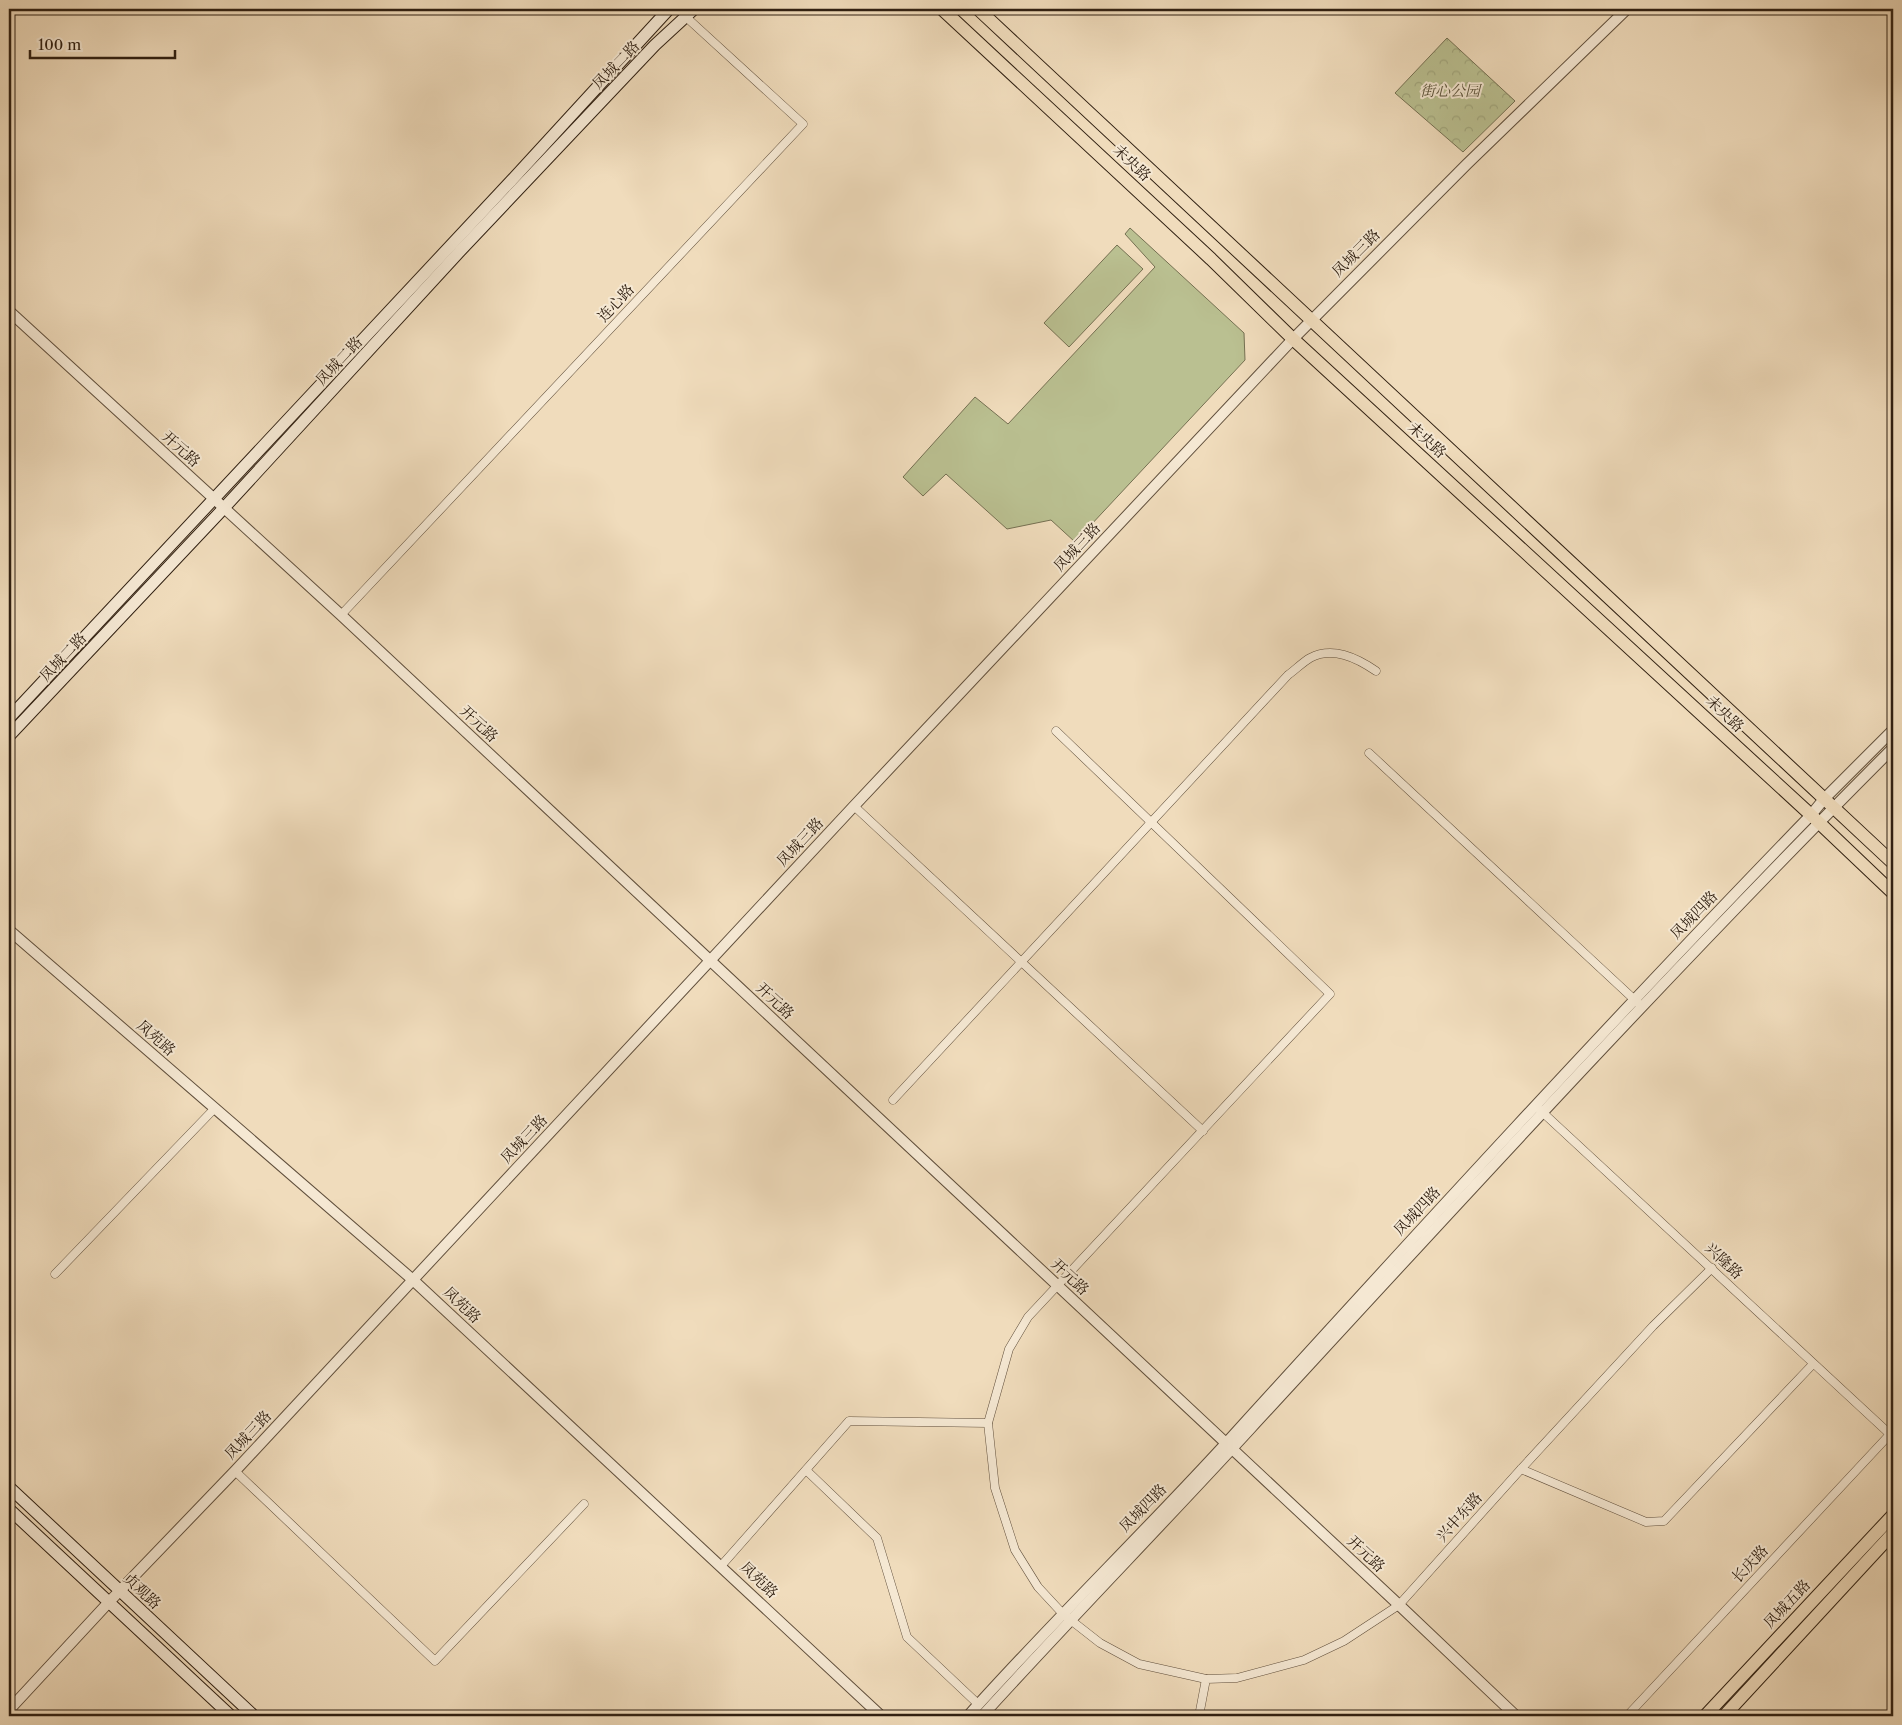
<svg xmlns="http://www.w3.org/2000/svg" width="1902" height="1725" font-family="'Libre Caslon Text','Noto Serif SC',serif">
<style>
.grass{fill:#bac091;stroke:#757052}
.forest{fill:url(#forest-crowns);stroke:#757052}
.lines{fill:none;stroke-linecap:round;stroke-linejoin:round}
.minor-casing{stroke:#604f3c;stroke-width:9}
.tertiary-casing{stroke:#604f3c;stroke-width:12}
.secondary-casing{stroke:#302012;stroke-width:13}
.primary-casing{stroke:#302012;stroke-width:14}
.minor{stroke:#f5e8d3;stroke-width:8}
.tertiary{stroke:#f5e8d3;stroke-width:10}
.secondary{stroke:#f5e8d3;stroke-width:11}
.primary{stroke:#f0dcbc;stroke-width:12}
.labels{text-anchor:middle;stroke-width:4;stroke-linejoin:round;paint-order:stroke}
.street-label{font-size:15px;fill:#302012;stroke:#f5e8d3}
.park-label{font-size:15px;font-style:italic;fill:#595038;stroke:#f5e8d3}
</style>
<defs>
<pattern id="forest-crowns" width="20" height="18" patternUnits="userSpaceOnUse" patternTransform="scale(1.25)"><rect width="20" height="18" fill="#bac091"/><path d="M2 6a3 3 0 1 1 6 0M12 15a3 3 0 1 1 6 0" fill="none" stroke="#a0a57c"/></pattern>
</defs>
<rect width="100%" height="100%" fill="#f0dcbc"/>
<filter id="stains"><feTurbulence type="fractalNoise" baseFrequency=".004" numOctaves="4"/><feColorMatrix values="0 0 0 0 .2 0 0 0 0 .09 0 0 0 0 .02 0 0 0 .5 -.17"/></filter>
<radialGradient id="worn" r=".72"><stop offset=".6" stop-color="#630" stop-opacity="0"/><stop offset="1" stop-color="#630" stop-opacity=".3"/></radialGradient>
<g class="grass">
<polygon points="1130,228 1244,333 1245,360 1075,542 1051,520 1007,529 946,474 923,496 903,477 975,397 1008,424 1155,267 1125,234"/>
<polygon points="1117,245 1143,269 1069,347 1044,323"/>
</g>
<polygon class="forest" points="1447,38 1515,101 1463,152 1395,93"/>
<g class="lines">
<g class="minor-casing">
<g id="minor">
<polyline points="341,615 803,124 686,17"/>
<polyline points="1056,731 1330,994 1028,1317 1009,1349 988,1423 995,1488 1015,1550 1038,1587 1063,1614 1100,1643 1139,1664 1206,1679"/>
<polyline points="1369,753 1638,1003"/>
<polyline points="854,806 1203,1131"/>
<path d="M893,1100L1288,675C1295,670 1303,662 1310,658C1333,646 1357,658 1376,671"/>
<polyline points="1540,1110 1893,1437"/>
<polyline points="55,1274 215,1108"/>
<polyline points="1521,1469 1646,1522 1664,1521 1813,1364"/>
<polyline points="806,1470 877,1538 907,1637 978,1704"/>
<polyline points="235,1471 435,1661 584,1504"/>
<polyline points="721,1566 849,1421 988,1423"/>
<polyline points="1199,1716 1206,1679 1237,1678 1304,1660 1344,1641 1399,1605 1521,1469 1653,1326 1712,1268"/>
<polyline points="1627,1716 1893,1431"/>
</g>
</g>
<g class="tertiary-casing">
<g id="tertiary">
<polyline points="9,311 341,615 1399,1605 1516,1716"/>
<polyline points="9,930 413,1280 881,1716"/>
<polyline points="9,1710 109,1602 235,1471 854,806 1293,339 1467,164 1627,9"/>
<path d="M968,1716C1052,1622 1143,1534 1228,1441C1420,1230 1612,1020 1811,815L1824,799L1893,730"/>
<path d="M982,1716C1070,1619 1162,1525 1251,1428C1462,1199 1673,968 1893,748"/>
</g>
</g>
<g class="secondary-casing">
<g id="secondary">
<polyline points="9,718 511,181 669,9"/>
<polyline points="9,736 223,509 460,251 655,45 694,9"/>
<polyline points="9,1487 254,1716"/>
<polyline points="9,1509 231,1716"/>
</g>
</g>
<g class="primary-casing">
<g id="primary">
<polyline points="942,9 1211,259 1293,339 1811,815 1893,893"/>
<polyline points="978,9 1893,863"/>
<polyline points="1705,1716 1893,1515"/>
<polyline points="1724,1716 1893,1533"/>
</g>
</g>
<use href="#minor" class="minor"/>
<use href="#tertiary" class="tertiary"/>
<use href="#secondary" class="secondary"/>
<use href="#primary" class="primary"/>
</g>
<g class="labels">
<g class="street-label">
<text transform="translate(616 65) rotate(-46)" y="5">凤城二路</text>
<text transform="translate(1132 163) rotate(43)" y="5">未央路</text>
<text transform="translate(1356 253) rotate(-45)" y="5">凤城三路</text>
<text transform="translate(616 303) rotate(-47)" y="5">连心路</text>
<text transform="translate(339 361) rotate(-47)" y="5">凤城二路</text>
<text transform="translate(1427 440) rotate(42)" y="5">未央路</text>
<text transform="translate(181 449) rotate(42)" y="5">开元路</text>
<text transform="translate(1077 547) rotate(-47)" y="5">凤城三路</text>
<text transform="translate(63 657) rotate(-47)" y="5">凤城二路</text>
<text transform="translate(1725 714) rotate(43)" y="5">未央路</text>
<text transform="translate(479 724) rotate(43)" y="5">开元路</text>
<text transform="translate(800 842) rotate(-47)" y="5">凤城三路</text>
<text transform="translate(1694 915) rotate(-46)" y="5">凤城四路</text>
<text transform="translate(775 1001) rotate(43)" y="5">开元路</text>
<text transform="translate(156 1038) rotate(41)" y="5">凤苑路</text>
<text transform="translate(524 1139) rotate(-47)" y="5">凤城三路</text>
<text transform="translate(1417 1211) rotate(-47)" y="5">凤城四路</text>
<text transform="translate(1724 1261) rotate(43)" y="5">兴隆路</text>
<text transform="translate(1070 1277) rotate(43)" y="5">开元路</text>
<text transform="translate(462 1305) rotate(43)" y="5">凤苑路</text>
<text transform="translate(248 1435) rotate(-47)" y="5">凤城三路</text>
<text transform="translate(1143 1508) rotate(-46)" y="5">凤城四路</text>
<text transform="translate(1459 1517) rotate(-48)" y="5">兴中东路</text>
<text transform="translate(1366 1554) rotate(43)" y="5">开元路</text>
<text transform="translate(1750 1564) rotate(-47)" y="5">长庆路</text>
<text transform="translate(759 1580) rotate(43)" y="5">凤苑路</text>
<text transform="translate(142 1591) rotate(43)" y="5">贞观路</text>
<text transform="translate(1787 1604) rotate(-47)" y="5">凤城五路</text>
</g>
<g class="park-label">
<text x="1450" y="96">街心公园</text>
</g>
</g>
<rect width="1902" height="1725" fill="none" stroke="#f0dcbc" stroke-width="30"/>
<rect x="10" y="10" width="1882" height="1705" fill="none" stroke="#302012" stroke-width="2.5"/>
<rect x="15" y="15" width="1872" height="1695" fill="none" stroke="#302012"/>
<path d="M30 50v8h145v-8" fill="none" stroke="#302012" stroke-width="2.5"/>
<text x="38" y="50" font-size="15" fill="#302012" stroke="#f5e8d3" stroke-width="4" paint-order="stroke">100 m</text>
<rect width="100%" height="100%" filter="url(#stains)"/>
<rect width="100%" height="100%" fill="url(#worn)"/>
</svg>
